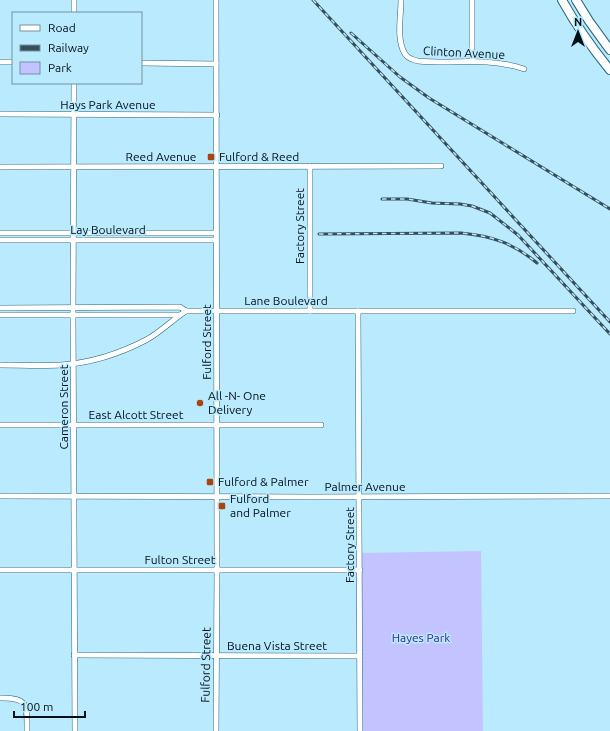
<svg xmlns="http://www.w3.org/2000/svg" width="610" height="731" font-family="Ubuntu,sans-serif">
<style>
.green{fill:#c3c4ff}
.lines{fill:none;stroke-linecap:round;stroke-linejoin:round}
.minor-casing{stroke:#23657b;stroke-width:6}
.trunk-casing{stroke:#23657b;stroke-width:10}
.minor{stroke:#fff;stroke-width:5}
.trunk{stroke:#fff;stroke-width:8}
.rail-casing{stroke:#364e5a;stroke-width:3}
.rail{stroke:#baeafd;stroke-width:1.5;stroke-dasharray:4.5;stroke-linecap:butt}
.poi-dot{fill:#a9450f;stroke:#baeafd;stroke-width:1.5}
.labels{text-anchor:middle;stroke-width:3;stroke-linejoin:round;paint-order:stroke}
.street-label{font-size:12px;fill:#000e17;stroke:#baeafd}
.poi-label{font-size:12px;fill:#000e17;stroke:#baeafd;text-anchor:start}
.park-label{font-size:12px;fill:#372786;stroke:#baeafd}
</style>
<rect width="100%" height="100%" fill="#baeafd"/>
<polygon class="green" points="481,551 483,731 360,731 360,553"/>
<g class="lines">
<g class="minor-casing">
<g id="minor">
<path d="M401,0C401,17 396,39 405,54C408,58 413,60 418,61C428,62 439,62 449,62C474,61 501,61 524,69"/>
<polyline points="472,0 472,61"/>
<polyline points="74,13 74,0"/>
<polyline points="0,62 13,62"/>
<polyline points="141,63 216,64"/>
<polyline points="74,83 73,316 75,731"/>
<polyline points="0,114 217,115"/>
<polyline points="310,166 310,311"/>
<polyline points="0,167 441,166"/>
<polyline points="0,233 216,233"/>
<polyline points="0,240 216,240"/>
<polyline points="0,308 180,307 186,311 573,311"/>
<polyline points="358,311 360,731"/>
<polyline points="0,315 180,315"/>
<path d="M0,365C20,365 41,366 61,365C90,363 121,353 146,340C161,332 172,320 186,311"/>
<polyline points="0,425 321,425"/>
<polyline points="0,496 309,497 610,496"/>
<polyline points="0,570 360,570"/>
<polyline points="74,655 360,656"/>
<path d="M0,698C29,697 27,706 27,731"/>
<polyline points="216,731 217,570 216,0"/>
</g>
</g>
<g class="trunk-casing">
<g id="trunk">
<path d="M562,0C576,25 592,48 610,70"/>
<polyline points="576,0 589,21 610,50"/>
</g>
</g>
<use href="#minor" class="minor"/>
<use href="#trunk" class="trunk"/>
<g class="rail-casing">
<g id="rail">
<polyline points="313,0 610,322"/>
<polyline points="351,33 400,77 429,98 610,209"/>
<polyline points="382,199 407,199 432,203 460,204 472,206 490,213 518,235 610,334"/>
<path d="M319,234L461,233C492,236 513,243 537,263"/>
</g>
</g>
<use href="#rail" class="rail"/>
</g>
<g class="poi-dot">
<rect x="207" y="153" width="8" height="8" rx="2"/>
<circle cx="200" cy="403" r="4"/>
<rect x="206" y="478" width="8" height="8" rx="2"/>
<rect x="218" y="502" width="8" height="8" rx="2"/>
</g>
<g class="labels">
<g class="street-label">
<text transform="translate(464 53) rotate(3)" y="4">Clinton Avenue</text>
<text x="108" y="109">Hays Park Avenue</text>
<text x="161" y="161">Reed Avenue</text>
<text transform="translate(300 226) rotate(-90)" y="4">Factory Street</text>
<text x="108" y="234">Lay Boulevard</text>
<text x="286" y="305">Lane Boulevard</text>
<text transform="translate(207 342) rotate(-90)" y="4">Fulford Street</text>
<text transform="translate(64 407) rotate(-90)" y="4">Cameron Street</text>
<text x="136" y="419">East Alcott Street</text>
<text x="365" y="491">Palmer Avenue</text>
<text transform="translate(350 545) rotate(-90)" y="4">Factory Street</text>
<text x="180" y="564">Fulton Street</text>
<text x="277" y="650">Buena Vista Street</text>
<text transform="translate(206 665) rotate(-89)" y="4">Fulford Street</text>
</g>
<g class="poi-label">
<text x="219" y="161">Fulford &amp; Reed</text>
<text x="208" y="400">All -N- One<tspan x="208" dy="14">Delivery</tspan></text>
<text x="218" y="486">Fulford &amp; Palmer</text>
<text x="230" y="503">Fulford<tspan x="230" dy="14">and Palmer</tspan></text>
</g>
<g class="park-label">
<text x="421" y="642">Hayes Park</text>
</g>
</g>
<rect x="12" y="12" width="130" height="72" fill="#baeafd" stroke="#7092a1"/>
<rect x="20" y="25" width="20" height="6" fill="#ffffff" stroke="#7092a1"/>
<text x="48" y="32" font-size="12" fill="#000e17">Road</text>
<rect x="20" y="45" width="20" height="6" fill="#364e5a" stroke="#7092a1"/>
<text x="48" y="52" font-size="12" fill="#000e17">Railway</text>
<rect x="20" y="62" width="20" height="12" fill="#c3c4ff" stroke="#7092a1"/>
<text x="48" y="72" font-size="12" fill="#000e17">Park</text>
<g transform="translate(578 32)" stroke="#baeafd" stroke-width="3" paint-order="stroke">
<path d="M0-3L7 15L0 10L-7 15Z" fill="#000e17"/>
<text y="-6" font-size="11" font-weight="bold" text-anchor="middle" fill="#000e17">N</text>
</g>
<path d="M14 711v6h71v-6" fill="none" stroke="#000e17" stroke-width="2"/>
<text x="20" y="711" font-size="12" fill="#000e17" stroke="#baeafd" stroke-width="3" paint-order="stroke">100 m</text>
</svg>
